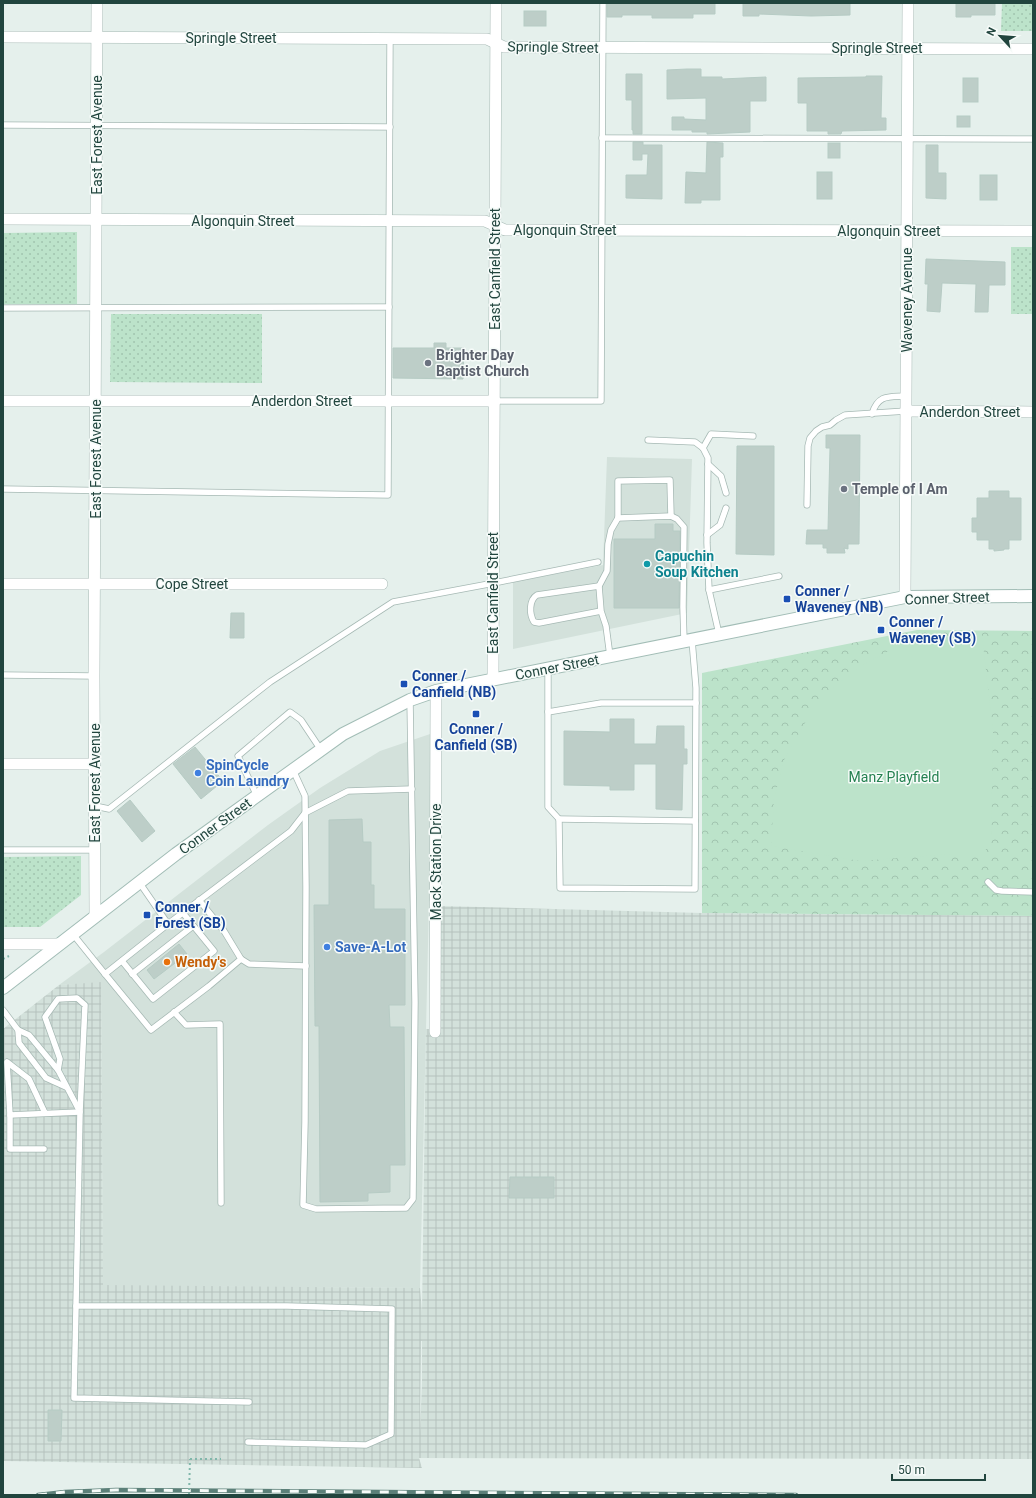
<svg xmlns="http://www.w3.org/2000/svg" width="1036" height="1498" font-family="Roboto,sans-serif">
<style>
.built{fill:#d3e1db}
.industrial{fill:url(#industrial-grid);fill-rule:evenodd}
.grass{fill:url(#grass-dots)}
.park{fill:url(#park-crowns)}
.garden{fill:#bce3ca}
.building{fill:#bdcec8;stroke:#b6cbc4}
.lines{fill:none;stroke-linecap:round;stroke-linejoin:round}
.service-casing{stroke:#a6b9b4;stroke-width:7}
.minor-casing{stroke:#a6b9b4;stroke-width:12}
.secondary-casing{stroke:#a2bdb6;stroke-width:14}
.path{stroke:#81b7ab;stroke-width:2;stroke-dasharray:2 3;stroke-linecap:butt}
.service{stroke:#fff;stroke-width:5.5}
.minor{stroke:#fff;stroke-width:11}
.secondary{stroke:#fff;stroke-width:12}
.rail-casing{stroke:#5c8079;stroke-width:4.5}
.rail{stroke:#f6fbf9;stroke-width:3;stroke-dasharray:9;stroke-linecap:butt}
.path-bridge{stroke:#81b7ab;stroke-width:2;stroke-dasharray:2 3;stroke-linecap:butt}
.worship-dot{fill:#6b7280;stroke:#f6fbf9;stroke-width:1.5}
.culture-dot{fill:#0f9aa8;stroke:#f6fbf9;stroke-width:1.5}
.transit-dot{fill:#1a4fb4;stroke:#f6fbf9;stroke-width:1.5}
.shop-dot{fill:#3f7fe0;stroke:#f6fbf9;stroke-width:1.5}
.food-dot{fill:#e8710a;stroke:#f6fbf9;stroke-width:1.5}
.labels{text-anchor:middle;stroke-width:3;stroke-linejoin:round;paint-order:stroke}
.street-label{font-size:14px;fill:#21453e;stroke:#f6fbf9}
.worship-label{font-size:14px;font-weight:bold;fill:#5b616d;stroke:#f6fbf9;text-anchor:start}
.culture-label{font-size:14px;font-weight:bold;fill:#0d838f;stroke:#f6fbf9;text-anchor:start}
.transit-label{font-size:14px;font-weight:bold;fill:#164399;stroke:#f6fbf9;text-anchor:start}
.shop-label{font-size:14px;font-weight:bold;fill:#366cbe;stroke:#f6fbf9;text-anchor:start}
.park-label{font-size:14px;fill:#258151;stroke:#f6fbf9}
.food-label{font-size:14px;font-weight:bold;fill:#c56008;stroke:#f6fbf9;text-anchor:start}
</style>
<defs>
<pattern id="industrial-grid" width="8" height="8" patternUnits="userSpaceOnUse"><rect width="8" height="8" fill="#d3e1db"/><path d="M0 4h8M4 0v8" fill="none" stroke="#b5c2bd"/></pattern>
<pattern id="grass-dots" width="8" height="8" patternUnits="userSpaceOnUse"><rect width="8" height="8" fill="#bce3ca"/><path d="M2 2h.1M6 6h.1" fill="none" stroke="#a1c4af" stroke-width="1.8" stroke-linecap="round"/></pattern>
<pattern id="park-crowns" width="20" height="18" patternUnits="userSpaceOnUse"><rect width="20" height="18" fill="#bce3ca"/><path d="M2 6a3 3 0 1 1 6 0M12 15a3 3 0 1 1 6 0" fill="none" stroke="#a1c4af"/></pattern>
</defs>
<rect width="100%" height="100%" fill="#e5f0ec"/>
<g class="built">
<polygon points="607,457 692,459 687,613 513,649 513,582 603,565"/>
<polygon points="436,732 435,899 429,901 420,1288 103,1286 101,983 59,985 104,952 268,825 320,788 380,751"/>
</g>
<path class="industrial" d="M440,906L702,913L1033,916V1459L419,1458L422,1468L3,1461V1029L59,985L101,982L103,1285L420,1288L422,1312L426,1029H441ZM422,1341V1383L420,1432L421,1341Z"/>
<g class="grass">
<polygon points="1002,3 1033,3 1033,31 1001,31"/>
<polygon points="77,232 77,304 3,304 3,233"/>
<rect x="1011" y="247" width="22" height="67"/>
<polygon points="111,314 262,314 262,383 110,382"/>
<polygon points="81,856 81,895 40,927 3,927 3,857"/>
</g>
<polygon class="park" points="917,630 1033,631 1033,916 702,913 702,673"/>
<polygon class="garden" points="955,635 982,635 993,732 991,845 981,854 950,854 860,861 771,846 774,799 784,760 805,723 829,691 861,666 892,649 925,640"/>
<g class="building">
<polygon points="607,3 715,3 715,14 693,14 693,18 652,18 652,15 622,15 622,17 607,17"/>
<polygon points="743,3 850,3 850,15 811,16 759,14 759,16 743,16"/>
<polygon points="956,3 995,3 995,15 971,15 971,17 956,17"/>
<rect x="524" y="11" width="22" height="15"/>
<polygon points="687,69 701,69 701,77 722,77 722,79 766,77 766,101 750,101 750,132 707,134 707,132 692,132 692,130 672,130 672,117 684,117 684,119 706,120 706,98 667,99 667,70"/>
<polygon points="626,74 642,74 642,134 633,134 633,130 632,130 632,100 626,100"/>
<polygon points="866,76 882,76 881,118 886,118 886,130 842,131 841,134 828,134 828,131 807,131 807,103 798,103 798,78 866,77"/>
<rect x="963" y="78" width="15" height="24"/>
<rect x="957" y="116" width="13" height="11"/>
<polygon points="633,142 643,142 643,145 662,145 662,199 626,198 626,175 647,175 648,154 642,154 642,160 633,160"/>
<polygon points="707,142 723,143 723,157 720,157 720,200 701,200 701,203 685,203 686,172 706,173"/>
<rect x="828" y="143" width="12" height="15"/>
<polygon points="926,145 938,145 938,173 946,173 946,199 926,198"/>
<rect x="817" y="172" width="15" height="27"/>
<rect x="980" y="175" width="17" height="25"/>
<polygon points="926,259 1005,262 1005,285 989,285 988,312 975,312 976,284 942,283 940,312 927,311 928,284 925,284"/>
<polygon points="434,343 446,343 446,348 464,348 463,379 393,378 393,348 434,348"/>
<polygon points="826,435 860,435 859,544 848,544 848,549 844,548 845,553 827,553 827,548 823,548 823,544 806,544 807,530 828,530 830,448 826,448"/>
<polygon points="737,446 774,446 774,555 736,554"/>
<polygon points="989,491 1009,491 1009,498 1021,498 1021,540 1009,540 1009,549 1004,549 1004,550 994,551 994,549 989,549 989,540 977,540 977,532 972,532 972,518 977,518 977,498 989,498"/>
<polygon points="655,524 673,524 673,531 680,531 679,608 614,608 614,539 655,539"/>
<polygon points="231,613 244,613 244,638 230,638"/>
<polygon points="610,719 634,719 634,744 656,744 657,726 684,726 684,749 687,749 687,764 683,764 682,810 656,809 656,764 634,764 634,790 610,790 610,786 564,785 564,731 610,732"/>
<polygon points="195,747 223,781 201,799 173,764"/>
<polygon points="130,800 155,831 142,842 117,811"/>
<polygon points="362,819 363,842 371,842 371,885 374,885 374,909 405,909 405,1005 389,1005 390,1027 404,1027 405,1165 390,1165 390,1192 368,1193 368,1201 320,1202 319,1026 315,1026 314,905 329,905 329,820"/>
<polygon points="179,944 187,954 154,979 147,970"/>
<polygon points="510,1177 554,1177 554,1198 509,1198"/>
<polygon points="48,1410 62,1410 61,1441 48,1441"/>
</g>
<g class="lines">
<g class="service-casing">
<g id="service">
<polyline points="3,125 390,127"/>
<polyline points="602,138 1033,139"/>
<polyline points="3,308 389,307"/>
<polyline points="495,401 601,401 603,3"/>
<path d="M872,414C878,394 889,397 906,396"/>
<polyline points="648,440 695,442 703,448 708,458 707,543 709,590 719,634"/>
<polyline points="703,448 711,434 753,436"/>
<polyline points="708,464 721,476 726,493"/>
<polyline points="3,489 388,495 390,38"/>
<polyline points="807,505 808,446 810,438 816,431 822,427 830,425 836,420 845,415 906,411"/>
<polyline points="618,518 671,516 677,519 684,527 683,607 684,641"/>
<polyline points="707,535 720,525 726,508"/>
<polyline points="599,586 607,571 608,544 611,530 618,518 618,481 670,480 671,516"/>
<polyline points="709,590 779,576"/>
<path d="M601,611L539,623L534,622C529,614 529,600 537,595L599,586L601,611L606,626L610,656"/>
<polyline points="548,669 548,807 559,819 560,888 695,889 696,688 692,640"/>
<polyline points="3,675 94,676"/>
<polyline points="548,712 601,703 696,703"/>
<polyline points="293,770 305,796 306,887 305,1122 303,1205 316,1209 406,1208 413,1199 415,1002 410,700"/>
<polyline points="257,796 238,756 290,712 301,720 321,750"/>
<polyline points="95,806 109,809 270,682 393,602 494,583 598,562"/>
<polyline points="559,819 695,821"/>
<polyline points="3,850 95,850"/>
<polyline points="988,882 996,890 1002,891 1033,892"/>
<polyline points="168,924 291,831 305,813 348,791 412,789"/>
<polyline points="72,933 105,974 168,924 139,882"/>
<polyline points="241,959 249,964 306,966"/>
<polyline points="122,961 153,999 214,951 183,913"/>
<polyline points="105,974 151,1030 209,986 241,959 224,931 199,900"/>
<polyline points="132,974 193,926"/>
<polyline points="3,1010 18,1030 19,1043 46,1078 66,1087"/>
<polyline points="174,1012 186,1025 220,1024 221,1203"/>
<polyline points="18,1030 29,1035 58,1070 80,1112 76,1306 287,1306 392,1309 391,1434 366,1445 248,1442"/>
<polyline points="45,1113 29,1079 7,1062 10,1115 80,1112 85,1005 77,998 58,999 45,1017 60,1059 58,1070"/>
<polyline points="10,1115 10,1149 44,1149"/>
<polyline points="76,1306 74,1398 249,1402"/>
</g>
</g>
<g class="minor-casing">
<g id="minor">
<polyline points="3,37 487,39 504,47 1033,49"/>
<polyline points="3,219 485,221 505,230 1033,231"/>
<polyline points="3,401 495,401"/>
<polyline points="906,411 1033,412"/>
<polyline points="3,584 382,584"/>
<polyline points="905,597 908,3"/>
<polyline points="493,679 496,3"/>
<polyline points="3,764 95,764"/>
<polyline points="95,916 94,676 97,3"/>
<polyline points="3,944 59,944"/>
<polyline points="435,1032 436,691"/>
</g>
</g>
<g class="secondary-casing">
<polyline id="secondary" points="3,988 176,854 343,734 410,700 436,691 905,597 1033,596"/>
</g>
<g class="path">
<polyline points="3,959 9,956"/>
<polyline points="190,1459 221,1459"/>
</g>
<use href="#service" class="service"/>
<use href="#minor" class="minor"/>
<use href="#secondary" class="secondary"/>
<g class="rail-casing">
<polyline id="rail" points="38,1495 65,1492 116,1490 796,1495"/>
</g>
<use href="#rail" class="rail"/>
<polyline class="path-bridge" points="189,1495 190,1459"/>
</g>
<g class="worship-dot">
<circle cx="428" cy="363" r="4"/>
<circle cx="844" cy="489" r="4"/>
</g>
<circle class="culture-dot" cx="647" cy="564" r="4"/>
<g class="transit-dot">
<rect x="783" y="595" width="8" height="8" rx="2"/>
<rect x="877" y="626" width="8" height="8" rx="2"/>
<rect x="400" y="680" width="8" height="8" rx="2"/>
<rect x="472" y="710" width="8" height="8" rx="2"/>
<rect x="143" y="911" width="8" height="8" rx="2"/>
</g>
<g class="shop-dot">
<circle cx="198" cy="773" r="4"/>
<circle cx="327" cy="947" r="4"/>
</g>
<circle class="food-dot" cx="167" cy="962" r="4"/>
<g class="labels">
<g class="street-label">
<text x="231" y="43">Springle Street</text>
<text transform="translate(553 47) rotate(1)" y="5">Springle Street</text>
<text x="877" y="53">Springle Street</text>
<text transform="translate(97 135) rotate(-90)" y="5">East Forest Avenue</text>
<text x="243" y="226">Algonquin Street</text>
<text x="565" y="235">Algonquin Street</text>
<text x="889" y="236">Algonquin Street</text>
<text transform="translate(495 269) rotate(-90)" y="5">East Canfield Street</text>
<text transform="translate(907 300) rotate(-90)" y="5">Waveney Avenue</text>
<text x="302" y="406">Anderdon Street</text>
<text x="970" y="417">Anderdon Street</text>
<text transform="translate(96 459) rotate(-90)" y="5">East Forest Avenue</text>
<text x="192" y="589">Cope Street</text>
<text transform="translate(493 593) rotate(-90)" y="5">East Canfield Street</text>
<text transform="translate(947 598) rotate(-2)" y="5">Conner Street</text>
<text transform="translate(557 667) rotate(-11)" y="5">Conner Street</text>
<text transform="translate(95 783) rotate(-90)" y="5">East Forest Avenue</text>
<text transform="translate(215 826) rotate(-36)" y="5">Conner Street</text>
<text transform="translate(436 862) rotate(-90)" y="5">Mack Station Drive</text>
</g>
<g class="worship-label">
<text x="436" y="360">Brighter Day<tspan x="436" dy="16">Baptist Church</tspan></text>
<text x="852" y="494">Temple of I Am</text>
</g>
<g class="culture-label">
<text x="655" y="561">Capuchin<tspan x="655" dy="16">Soup Kitchen</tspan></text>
</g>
<g class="transit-label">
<text x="795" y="596">Conner /<tspan x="795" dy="16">Waveney (NB)</tspan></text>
<text x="889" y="627">Conner /<tspan x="889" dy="16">Waveney (SB)</tspan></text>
<text x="412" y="681">Conner /<tspan x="412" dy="16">Canfield (NB)</tspan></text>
<text x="476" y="734" text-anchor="middle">Conner /<tspan x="476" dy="16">Canfield (SB)</tspan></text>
<text x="155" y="912">Conner /<tspan x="155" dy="16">Forest (SB)</tspan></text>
</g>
<g class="shop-label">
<text x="206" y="770">SpinCycle<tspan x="206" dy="16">Coin Laundry</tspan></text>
<text x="335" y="952">Save-A-Lot</text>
</g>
<g class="park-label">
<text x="894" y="782">Manz Playfield</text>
</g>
<g class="food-label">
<text x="175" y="967">Wendy's</text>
</g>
</g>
<rect width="1036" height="1498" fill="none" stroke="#21453e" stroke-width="8"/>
<g transform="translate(1000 36) rotate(296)" stroke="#f6fbf9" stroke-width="3" paint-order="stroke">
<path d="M0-3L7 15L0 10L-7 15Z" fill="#21453e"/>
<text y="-6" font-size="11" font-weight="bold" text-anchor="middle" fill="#21453e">N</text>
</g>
<path d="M892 1474v6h93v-6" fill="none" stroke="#21453e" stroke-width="2"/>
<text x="898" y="1474" font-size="12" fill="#21453e" stroke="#f6fbf9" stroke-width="3" paint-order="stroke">50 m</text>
</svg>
